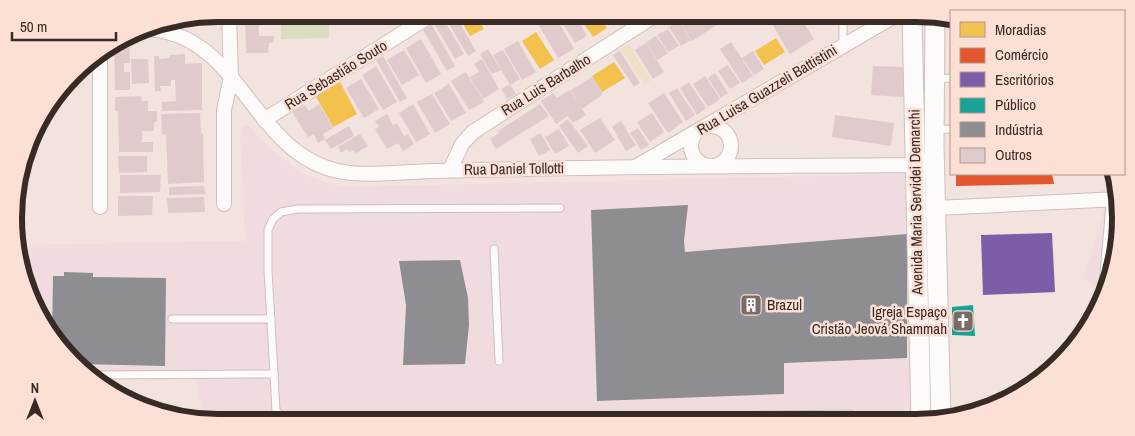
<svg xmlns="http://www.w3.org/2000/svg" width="1135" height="436" font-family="'Archivo Narrow',sans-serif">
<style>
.industrial{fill:#f0dbdf}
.green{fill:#dcddbf}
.sand{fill:#ece0c9}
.homes{fill:#f2c14e}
.shops{fill:#e4572e}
.offices{fill:#7b5ea7}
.public{fill:#17a398}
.industry{fill:#8d8d92}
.building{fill:#dfcacc}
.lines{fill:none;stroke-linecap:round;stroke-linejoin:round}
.lane-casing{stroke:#cec0bc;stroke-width:9}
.street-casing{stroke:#cec0bc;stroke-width:16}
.secondary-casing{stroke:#cec0bc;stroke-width:21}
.lane{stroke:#fdfbfa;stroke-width:7}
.street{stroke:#fdfbfa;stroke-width:14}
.secondary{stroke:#fdfbfa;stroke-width:19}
.labels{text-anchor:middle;stroke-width:5;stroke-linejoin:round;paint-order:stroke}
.street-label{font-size:15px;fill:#382a25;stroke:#fcdfd5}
.poi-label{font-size:15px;fill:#382a25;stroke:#fcdfd5;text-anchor:start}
.rim{fill:none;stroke:#382a25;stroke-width:6}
</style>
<rect width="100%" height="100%" fill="#f3e3de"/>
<g class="industrial">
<polygon points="248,124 266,145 300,172 321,181 342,187 905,174 915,421 218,422 204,420 200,399 195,379 94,380 48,331 18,258 17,245 245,241 240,133 242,127"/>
<polygon points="1114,176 1120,192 1114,271 1105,291 1083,279"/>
</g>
<polygon class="green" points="281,14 329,14 329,38 281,39"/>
<polygon class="sand" points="629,44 651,80 644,85 621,49"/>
<g class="homes">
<polygon points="466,14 475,14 484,29 470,36 459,17"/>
<polygon points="479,14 500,14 502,16 486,26"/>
<polygon points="506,14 524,14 511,22"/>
<polygon points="590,14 597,14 607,28 593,37 581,20"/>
<polygon points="536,32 554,60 540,69 522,41"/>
<polygon points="776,38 785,52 764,65 755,51"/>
<polygon points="614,62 625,78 602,92 592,76"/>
<polygon points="340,82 357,114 333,127 315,95"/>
</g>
<g class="shops">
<polygon points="956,174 1052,174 1054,184 956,186"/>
<polygon points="995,404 995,405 977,411 977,405"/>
</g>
<polygon class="offices" points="1052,233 1055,292 983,295 981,235"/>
<polygon class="public" points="973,305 975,336 952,335 952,307"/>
<g class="industry">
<polygon points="688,205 684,241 685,252 907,234 907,358 784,363 784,394 597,401 591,210"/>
<polygon points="460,260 468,298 469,325 465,364 403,365 406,305 399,261"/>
<polygon points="64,272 93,273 93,277 166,278 165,366 79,364 52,336 53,276 64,276"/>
</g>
<g class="building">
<polygon points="245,14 258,14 259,36 274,36 274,42 269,43 268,53 246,53"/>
<polygon points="554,14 574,49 558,58 538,24"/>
<polygon points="557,14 574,14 587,36 575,43"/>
<polygon points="675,14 723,14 726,19 692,41"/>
<polygon points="788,14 798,14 814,39 790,54 772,24"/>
<polygon points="456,17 476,51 468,56 448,22"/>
<polygon points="444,20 464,54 455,59 435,25"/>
<polygon points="679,21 691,40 681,46 669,27"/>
<polygon points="432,25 455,66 447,71 423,30"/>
<polygon points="668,29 679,46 668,52 657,35"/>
<polygon points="656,36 668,53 657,60 646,42"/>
<polygon points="421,39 441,74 426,83 406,48"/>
<polygon points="518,41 536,72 522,80 504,49"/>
<polygon points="731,42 753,76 742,83 720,49"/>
<polygon points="646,43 664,72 653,79 635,50"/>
<polygon points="129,45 130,63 124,63 124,72 130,72 130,90 115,90 114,46"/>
<polygon points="488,49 501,70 492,74 480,54"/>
<polygon points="404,50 419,75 402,85 387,60"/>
<polygon points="503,50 520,79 510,85 493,55"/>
<polygon points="620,51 640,83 634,87 613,55"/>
<polygon points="753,51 764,69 754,75 742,58"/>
<polygon points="185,54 185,64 202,63 202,110 162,111 162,102 176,101 175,80 171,80 171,86 160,86 161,91 155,91 154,56 159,56 159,59 170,58 170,55"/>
<polygon points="383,56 407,98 400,102 376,60"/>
<polygon points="131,59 148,59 149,83 132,84"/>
<polygon points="482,59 499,89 483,99 470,77 479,72 474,64"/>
<polygon points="728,65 740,83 730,89 718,71"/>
<polygon points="376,66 397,102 383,110 362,75"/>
<polygon points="873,66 904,67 903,97 871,95"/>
<polygon points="466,72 484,102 469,110 451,81"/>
<polygon points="715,73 728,93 721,98 708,78"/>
<polygon points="705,76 720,99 708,107 693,84"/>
<polygon points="592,77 603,94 582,109 586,115 573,123 568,116 556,124 541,101 553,93 557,98 570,90 579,104 571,90"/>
<polygon points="361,79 379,109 364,118 346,88"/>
<polygon points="689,82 706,108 697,115 680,88"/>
<polygon points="449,84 466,113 451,121 434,93"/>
<polygon points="510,84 516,94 507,99 501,89"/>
<polygon points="677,88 695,115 686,121 669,93"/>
<polygon points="664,93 683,122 668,133 648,103"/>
<polygon points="432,94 450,124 435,133 417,102"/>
<polygon points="141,96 142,101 148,101 148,111 157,111 157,122 154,122 154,131 142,131 142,142 153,142 153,152 119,152 118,111 115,111 115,97"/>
<polygon points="319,104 333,128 323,134 325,139 318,143 314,134 308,137 292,112 305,105 309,111"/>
<polygon points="413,104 430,134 416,142 399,113"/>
<polygon points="540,104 549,116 496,149 490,139 499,133 498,131"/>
<polygon points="200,113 201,134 203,133 204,182 168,184 166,134 162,135 161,114"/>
<polygon points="652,113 664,132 650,142 637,122"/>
<polygon points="387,114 393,125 397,123 404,136 408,134 414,144 403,151 398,143 387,149 375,129 379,127 375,121"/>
<polygon points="835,115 894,123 891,146 832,137"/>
<polygon points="600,118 615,140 595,153 580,130"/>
<polygon points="568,119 588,146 578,153 559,126"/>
<polygon points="621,121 636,145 626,151 612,127"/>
<polygon points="349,126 354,136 331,149 325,140"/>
<polygon points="638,128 649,145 641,150 630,133"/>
<polygon points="559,129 569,146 555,154 545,137"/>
<polygon points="541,133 550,150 539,156 530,139"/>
<polygon points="360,134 368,146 356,153 353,150 349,152 347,149 341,153 338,147"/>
<polygon points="118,156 147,156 147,172 119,173"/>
<polygon points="120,175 161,175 160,192 120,193"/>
<polygon points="204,186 205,194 169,195 169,187"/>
<polygon points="118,196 153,196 152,215 118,216"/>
<polygon points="204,197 205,212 168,213 167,198"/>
</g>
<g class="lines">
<g class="lane-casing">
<g id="lane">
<polyline points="843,14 843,45"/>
<polyline points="936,79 951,78"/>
<polyline points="935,130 951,129"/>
<polyline points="494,249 499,361"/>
<polyline points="172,319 271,319"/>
<polyline points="274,374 268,271 268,230 273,219 281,212 298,209 560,208"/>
<polyline points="89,375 274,374 276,411 284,417 293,419 482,417 505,419 850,414"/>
</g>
</g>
<g class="street-casing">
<g id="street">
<path d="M144,29C241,31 250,152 338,171C362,176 388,173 413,172C450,170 487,170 525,169C655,166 785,166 915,165L922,161"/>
<polyline points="100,55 100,207"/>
<polyline points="264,120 433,14"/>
<circle cx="711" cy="146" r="20"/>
<polyline points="637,166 898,14"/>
<polyline points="450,170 462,144 473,132 657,14"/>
<polyline points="224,204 224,110 231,77 229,14"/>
<polyline points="936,208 1119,199"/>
<polyline points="1106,290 1114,199"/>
</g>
</g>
<g class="secondary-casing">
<g id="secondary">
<polyline points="912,14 921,421"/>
<polyline points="935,16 934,146 941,420"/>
</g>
</g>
<use href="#lane" class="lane"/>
<use href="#street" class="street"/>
<use href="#secondary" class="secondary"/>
</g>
<defs>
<g id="building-square" transform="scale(1.125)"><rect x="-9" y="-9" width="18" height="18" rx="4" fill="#796b66" stroke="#fcdfd5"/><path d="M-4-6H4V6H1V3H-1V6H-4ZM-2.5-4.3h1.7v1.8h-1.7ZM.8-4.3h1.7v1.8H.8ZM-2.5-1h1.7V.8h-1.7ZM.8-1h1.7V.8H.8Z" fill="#fff"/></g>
<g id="church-square" transform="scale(1.125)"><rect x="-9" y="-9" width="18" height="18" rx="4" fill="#796b66" stroke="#fcdfd5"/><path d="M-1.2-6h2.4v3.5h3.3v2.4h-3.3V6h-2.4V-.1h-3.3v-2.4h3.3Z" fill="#fff"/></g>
</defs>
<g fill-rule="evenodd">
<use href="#building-square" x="751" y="305"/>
<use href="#church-square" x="963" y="321"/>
</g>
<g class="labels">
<g class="street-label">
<text transform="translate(336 75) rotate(-32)" y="5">Rua Sebastião Souto</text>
<text transform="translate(546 85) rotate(-32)" y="5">Rua Luis Barbalho</text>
<text transform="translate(767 90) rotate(-31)" y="5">Rua Luisa Guazzeli Battistini</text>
<text transform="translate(514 169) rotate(-1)" y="5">Rua Daniel Tollotti</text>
<text transform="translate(916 202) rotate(-91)" y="5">Avenida Maria Servidei Demarchi</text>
</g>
<g class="poi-label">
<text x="767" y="310">Brazul</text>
<text x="947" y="317" text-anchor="end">Igreja Espaço<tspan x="947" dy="17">Cristão Jeová Shammah</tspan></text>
</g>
</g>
<path d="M0 0H1135V436H0ZM218 22H916A196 196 0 0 1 1112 218V218A196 196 0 0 1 916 414H218A196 196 0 0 1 22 218V218A196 196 0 0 1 218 22Z" fill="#fcdfd5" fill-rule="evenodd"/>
<path class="rim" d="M218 22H916A196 196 0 0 1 1112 218V218A196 196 0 0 1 916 414H218A196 196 0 0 1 22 218V218A196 196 0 0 1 218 22Z"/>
<rect x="950" y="10" width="175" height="165" fill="#fcdfd5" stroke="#ae978f"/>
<rect x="960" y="22" width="25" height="15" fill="#f2c14e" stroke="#ae978f"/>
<text x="995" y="35" font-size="15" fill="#382a25">Moradias</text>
<rect x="960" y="48" width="25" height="15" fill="#e4572e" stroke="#ae978f"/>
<text x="995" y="60" font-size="15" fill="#382a25">Comércio</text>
<rect x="960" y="72" width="25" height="15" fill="#7b5ea7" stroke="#ae978f"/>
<text x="995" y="85" font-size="15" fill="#382a25">Escritórios</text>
<rect x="960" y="98" width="25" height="15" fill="#17a398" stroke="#ae978f"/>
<text x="995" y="110" font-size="15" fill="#382a25">Público</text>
<rect x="960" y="122" width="25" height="15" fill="#8d8d92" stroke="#ae978f"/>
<text x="995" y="135" font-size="15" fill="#382a25">Indústria</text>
<rect x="960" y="148" width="25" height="15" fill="#dfcacc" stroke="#ae978f"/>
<text x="995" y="160" font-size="15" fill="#382a25">Outros</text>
<g transform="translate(35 401)" stroke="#fcdfd5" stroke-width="4" paint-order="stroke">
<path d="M0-4L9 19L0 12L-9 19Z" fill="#382a25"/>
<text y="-8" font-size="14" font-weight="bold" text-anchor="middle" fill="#382a25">N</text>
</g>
<path d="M12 32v8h104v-8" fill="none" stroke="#382a25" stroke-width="2.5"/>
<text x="20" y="32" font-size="15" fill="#382a25" stroke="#fcdfd5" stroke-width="4" paint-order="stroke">50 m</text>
</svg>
